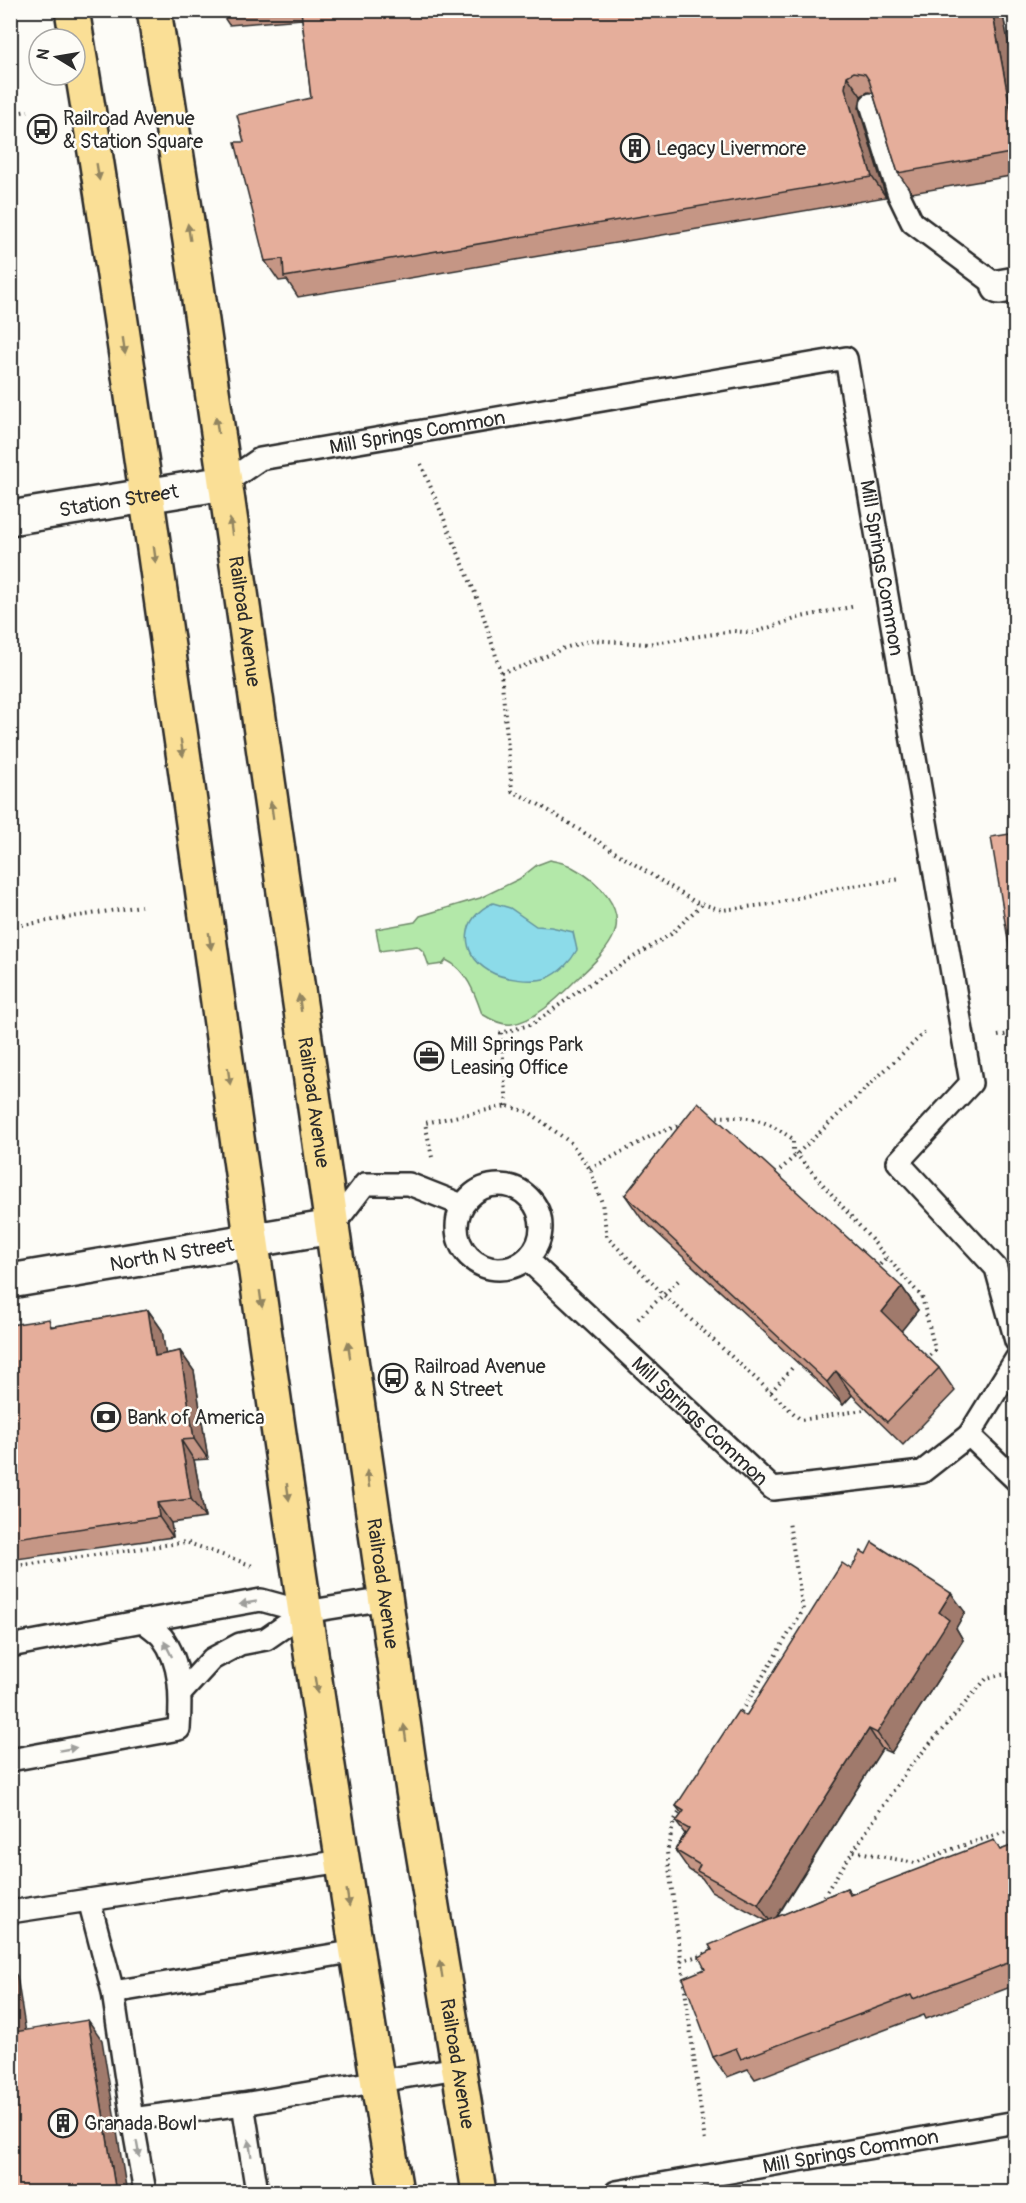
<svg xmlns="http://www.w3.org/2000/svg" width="1026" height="2203" font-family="Pangolin,sans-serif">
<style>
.green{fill:#b3e8a9;stroke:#6f8a6a;stroke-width:1.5}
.water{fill:#8cdbe9;stroke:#65959d;stroke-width:1.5}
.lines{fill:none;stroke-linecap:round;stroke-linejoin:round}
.service-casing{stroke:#2b2b2b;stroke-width:26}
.minor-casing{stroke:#2b2b2b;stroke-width:38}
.primary-casing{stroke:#2b2b2b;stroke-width:38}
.path{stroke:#2b2b2b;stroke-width:4;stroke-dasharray:1.5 4.5;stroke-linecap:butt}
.service{stroke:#fdfcf7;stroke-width:21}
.minor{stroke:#fdfcf7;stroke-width:33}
.primary{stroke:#fadf96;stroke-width:33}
.wall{fill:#c59685;stroke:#2b2b2b;stroke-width:1.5}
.shaded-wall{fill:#a07a6c;stroke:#2b2b2b;stroke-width:1.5}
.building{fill:#e5ae9b;stroke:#2b2b2b;stroke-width:1.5}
.oneway{fill:#928560}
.oneway2{fill:#9e9e9b}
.labels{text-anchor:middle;stroke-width:5;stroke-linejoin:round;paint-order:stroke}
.poi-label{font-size:20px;fill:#2b2b2b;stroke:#fdfcf7;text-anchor:start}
.street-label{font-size:20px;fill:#2b2b2b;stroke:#fdfcf7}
</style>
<rect width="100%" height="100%" fill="#fdfcf7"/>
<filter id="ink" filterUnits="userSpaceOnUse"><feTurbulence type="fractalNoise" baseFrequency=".0167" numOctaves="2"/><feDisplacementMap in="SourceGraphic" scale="12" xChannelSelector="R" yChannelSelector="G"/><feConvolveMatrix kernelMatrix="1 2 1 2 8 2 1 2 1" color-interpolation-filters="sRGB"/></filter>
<g filter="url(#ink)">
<path class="green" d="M550,860C557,862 566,863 572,867C597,880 628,909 612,939C603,956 586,970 572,984C557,999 534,1021 512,1024C502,1026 490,1019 482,1014C475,994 467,970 446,960L443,964L429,966L424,952L417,946L380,951L376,929L415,922L420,916L480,898L519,879L537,865Z"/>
<path class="water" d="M493,903L510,908L536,926L551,927L573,932L577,950C571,961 560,973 547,978C532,983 502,979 489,971C458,953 461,917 493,903Z"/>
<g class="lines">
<g class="service-casing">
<g id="service">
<polyline points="871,104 899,195 912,222 999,287"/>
<path id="s1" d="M225,483L260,459L846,358L971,1083L898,1162L996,1268L1016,1341"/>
<circle cx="499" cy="1227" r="42"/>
<polyline points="332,1227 365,1184 409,1184 462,1205"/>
<path id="s2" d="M527,1259L773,1489L922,1472L969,1435"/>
<polyline points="1016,1359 969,1435 1016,1480"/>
<polyline points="143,1621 261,1600 305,1612 386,1599"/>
<path d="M10,1646L143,1621C149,1626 157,1631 162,1637C182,1663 181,1699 179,1729L10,1760"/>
<polyline points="181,1693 212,1659 240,1644 266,1639 305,1612"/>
<polyline points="89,1900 343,1861"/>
<polyline points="10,1912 89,1900 113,1992 357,1951"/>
<polyline points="113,1992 132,2119"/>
<polyline points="243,2104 257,2192"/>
<polyline points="145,2192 132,2119 243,2104 457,2068"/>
<path id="s3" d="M616,2192L1016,2122"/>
</g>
</g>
<g class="minor-casing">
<g id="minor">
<polyline points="999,287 1016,284"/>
<path id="s4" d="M10,518L225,483"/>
<path id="s5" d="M10,1281L332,1227"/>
</g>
</g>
<g class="primary-casing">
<g id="primary">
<path d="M72,10C113,255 147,500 182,745C250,1228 315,1712 396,2192"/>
<path id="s6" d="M154,10L196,279L413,1791L479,2192"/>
</g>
</g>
<g class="path">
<polyline points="10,114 28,111"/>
<polyline points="421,464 480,605 501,672 512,791 538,804 695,902 722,910 772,904 839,888 901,879"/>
<polyline points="501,672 524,666 564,648 592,640 647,644 734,631 753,633 801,617 856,606"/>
<polyline points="10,927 141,906"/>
<polyline points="998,1036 1016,1033"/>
<polyline points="507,1106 501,1033 533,1024 580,990 671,934 701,905"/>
<path d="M711,1117C751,1116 760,1117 793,1139V1150L796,1154L922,1297L935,1350L926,1359"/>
<polyline points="432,1157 425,1123 507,1106 529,1112 571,1143 590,1169 602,1203 607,1237 664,1295 801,1420 870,1409"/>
<polyline points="590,1169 657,1133 684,1124"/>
<polyline points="776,1174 925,1032 929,1031"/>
<polyline points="876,1269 887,1257"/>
<polyline points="638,1319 680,1279"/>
<polyline points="771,1392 793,1367"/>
<polyline points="10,1567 186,1542 253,1566"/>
<polyline points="738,1717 803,1610 789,1522"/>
<polyline points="682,1808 674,1821 667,1852 705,2142"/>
<polyline points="854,1851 915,1863 958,1847 1016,1829"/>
<polyline points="820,1901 907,1770 987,1678 1016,1672"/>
<polyline points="681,1961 711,1952"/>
</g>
<use href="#service" class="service"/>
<use href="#minor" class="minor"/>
<use href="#primary" class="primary"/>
</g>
<g class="wall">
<polygon points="219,10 1002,10 1016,83 1016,175 912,193 898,173 873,93 868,92 861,96 859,108 886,197 298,297 287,280 279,281 265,261 244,142 311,98 302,19 229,25"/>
<polygon points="625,1195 902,1287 918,1310 901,1331 939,1368 955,1391 903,1445 852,1395 843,1405 641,1218"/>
<polygon points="148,1310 162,1330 165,1354 180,1351 194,1371 208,1459 194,1460 205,1518 171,1523 173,1537 10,1560 10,1325 55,1326"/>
<polygon points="851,1569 965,1612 956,1628 963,1640 891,1753 882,1749 777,1917 847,1888 852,1894 1001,1850 1016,1844 1016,1985 926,2019 924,2015 755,2079 748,2069 727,2077 713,2057 705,1969 712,1950 767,1921 711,1891 702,1878 689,1870 675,1850 685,1834 676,1822 682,1814 676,1806 746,1716"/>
</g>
<g class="shaded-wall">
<polygon points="992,10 1002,10 1016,83 1016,139"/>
<polygon points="847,76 861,96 859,108 886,197 872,177 845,88"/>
<polygon points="902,1287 918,1310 898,1335 882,1312"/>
<polygon points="148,1310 162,1330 169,1376 155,1356"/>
<polygon points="180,1351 194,1371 208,1459 194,1439"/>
<polygon points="836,1371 852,1395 843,1405 827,1382"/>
<polygon points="181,1440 194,1460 205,1518 191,1499"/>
<polygon points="157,1503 171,1523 173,1537 159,1517"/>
<polygon points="951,1593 965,1612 956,1628 963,1640 891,1753 877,1733 939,1612"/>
<polygon points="869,1729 882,1749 772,1924 758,1904"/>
<polygon points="10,1967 17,1976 29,2052 15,2032 10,2003"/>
<polygon points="88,2020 102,2040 127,2193 116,2193"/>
</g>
<g class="building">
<polygon points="301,10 992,10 1016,139 1016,152 898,173 869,80 865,74 854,72 847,76 845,88 872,177 284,277 283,259 265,261 235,142 244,142 237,115 311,98"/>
<polygon points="1016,833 1016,976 1014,976 991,837"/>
<polygon points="698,1102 902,1287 882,1312 939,1368 887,1422 836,1371 827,1382 625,1195"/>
<polygon points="148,1310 155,1356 180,1351 194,1439 181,1440 191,1499 157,1503 159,1517 10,1539 10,1325 49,1319 51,1327"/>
<polygon points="872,1542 951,1593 939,1612 949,1620 877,1733 869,1729 758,1904 697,1871 700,1865 675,1850 689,1829 676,1822 684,1811 676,1806 738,1711 746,1716 842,1563 851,1569 861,1551 866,1554"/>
<polygon points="994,1840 1000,1850 1016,1844 1016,1960 913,1999 911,1995 741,2059 736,2048 713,2057 683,1978 705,1969 699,1957 712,1950 709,1945 847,1888 850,1895"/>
<polygon points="10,2003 15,2032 88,2020 116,2193 10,2193"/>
</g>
<defs><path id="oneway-solid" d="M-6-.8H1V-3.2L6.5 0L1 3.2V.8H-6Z" transform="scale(1.5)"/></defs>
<g class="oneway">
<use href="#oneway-solid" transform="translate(98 172) rotate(81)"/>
<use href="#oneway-solid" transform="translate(189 232) rotate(-99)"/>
<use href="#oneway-solid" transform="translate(124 346) rotate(82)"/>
<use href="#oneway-solid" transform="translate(217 425) rotate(-98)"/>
<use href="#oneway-solid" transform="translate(231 527) rotate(-98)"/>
<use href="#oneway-solid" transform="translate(155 555) rotate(82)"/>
<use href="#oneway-solid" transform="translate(182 748) rotate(82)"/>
<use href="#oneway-solid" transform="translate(272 810) rotate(-98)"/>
<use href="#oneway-solid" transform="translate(210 941) rotate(82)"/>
<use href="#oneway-solid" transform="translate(300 1003) rotate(-98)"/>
<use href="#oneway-solid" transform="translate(229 1076) rotate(82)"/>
<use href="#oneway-solid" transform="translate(261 1299) rotate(82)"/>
<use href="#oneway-solid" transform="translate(349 1350) rotate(-98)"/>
<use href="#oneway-solid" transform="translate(368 1479) rotate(-98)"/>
<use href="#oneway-solid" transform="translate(288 1492) rotate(82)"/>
<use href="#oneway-solid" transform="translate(316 1685) rotate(81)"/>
<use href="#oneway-solid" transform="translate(405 1733) rotate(-98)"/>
<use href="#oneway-solid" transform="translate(348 1898) rotate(81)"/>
<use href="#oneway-solid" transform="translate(441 1969) rotate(-99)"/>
</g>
<g class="oneway2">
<use href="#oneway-solid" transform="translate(248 1603) rotate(170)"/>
<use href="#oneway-solid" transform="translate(168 1649) rotate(-117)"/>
<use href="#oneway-solid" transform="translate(68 1749) rotate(-10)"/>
<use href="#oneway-solid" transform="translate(250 2148) rotate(-99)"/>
<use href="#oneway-solid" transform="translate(138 2149) rotate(80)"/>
</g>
</g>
<defs>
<g id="bus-ring" transform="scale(1.5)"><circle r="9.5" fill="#fdfcf7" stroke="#2b2b2b" stroke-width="1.5"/><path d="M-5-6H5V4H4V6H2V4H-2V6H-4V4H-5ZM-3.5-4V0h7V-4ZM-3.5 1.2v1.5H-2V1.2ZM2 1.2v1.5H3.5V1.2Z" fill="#2b2b2b"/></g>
<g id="building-ring" transform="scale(1.5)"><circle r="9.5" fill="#fdfcf7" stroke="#2b2b2b" stroke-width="1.5"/><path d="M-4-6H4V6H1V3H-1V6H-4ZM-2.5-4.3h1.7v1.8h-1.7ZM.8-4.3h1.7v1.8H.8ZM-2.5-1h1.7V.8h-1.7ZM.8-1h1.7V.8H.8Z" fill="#2b2b2b"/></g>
<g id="office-ring" transform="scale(1.5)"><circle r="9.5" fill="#fdfcf7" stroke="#2b2b2b" stroke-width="1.5"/><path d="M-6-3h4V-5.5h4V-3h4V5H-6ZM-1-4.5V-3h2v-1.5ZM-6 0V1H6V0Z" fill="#2b2b2b"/></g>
<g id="bank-ring" transform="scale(1.5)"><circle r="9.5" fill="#fdfcf7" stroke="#2b2b2b" stroke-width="1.5"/><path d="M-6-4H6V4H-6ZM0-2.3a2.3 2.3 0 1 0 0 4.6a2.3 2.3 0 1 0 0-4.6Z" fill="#2b2b2b"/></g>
</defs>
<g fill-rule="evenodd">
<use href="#bus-ring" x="42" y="129"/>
<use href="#building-ring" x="635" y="148"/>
<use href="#office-ring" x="429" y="1056"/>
<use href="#bus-ring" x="393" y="1378"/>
<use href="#bank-ring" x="106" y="1417"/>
<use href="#building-ring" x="63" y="2123"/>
</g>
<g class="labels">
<g class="poi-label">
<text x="63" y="125">Railroad Avenue<tspan x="63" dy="23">&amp; Station Square</tspan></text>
<text x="656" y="155">Legacy Livermore</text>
<text x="450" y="1051">Mill Springs Park<tspan x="450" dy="23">Leasing Office</tspan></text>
<text x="414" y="1373">Railroad Avenue<tspan x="414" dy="23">&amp; N Street</tspan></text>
<text x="127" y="1424">Bank of America</text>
<text x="84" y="2130">Granada Bowl</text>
</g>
<g class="street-label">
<text dy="7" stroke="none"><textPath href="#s1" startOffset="202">Mill Springs Common</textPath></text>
<text dy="7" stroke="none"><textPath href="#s4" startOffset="110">Station Street</textPath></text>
<text dy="7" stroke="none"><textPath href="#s1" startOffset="850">Mill Springs Common</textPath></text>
<text dy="7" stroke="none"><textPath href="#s6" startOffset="618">Railroad Avenue</textPath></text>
<text dy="7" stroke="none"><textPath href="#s6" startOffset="1104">Railroad Avenue</textPath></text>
<text dy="7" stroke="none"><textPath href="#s5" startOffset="164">North N Street</textPath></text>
<text dy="7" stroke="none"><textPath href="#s2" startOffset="237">Mill Springs Common</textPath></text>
<text dy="7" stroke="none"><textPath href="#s6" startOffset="1590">Railroad Avenue</textPath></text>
<text dy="7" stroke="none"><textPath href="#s6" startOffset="2076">Railroad Avenue</textPath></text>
<text dy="7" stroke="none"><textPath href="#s3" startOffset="238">Mill Springs Common</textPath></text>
</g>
</g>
<rect width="1026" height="2203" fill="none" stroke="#fdfcf7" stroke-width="36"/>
<rect x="18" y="18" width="990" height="2167" fill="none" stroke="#2b2b2b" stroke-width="2" filter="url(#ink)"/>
<g transform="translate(57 57) rotate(281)"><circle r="28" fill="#fdfcf7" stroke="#a9a8a5" stroke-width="1.5"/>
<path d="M0-4.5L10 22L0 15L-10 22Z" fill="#2b2b2b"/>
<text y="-9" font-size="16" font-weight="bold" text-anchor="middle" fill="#2b2b2b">N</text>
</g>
</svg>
